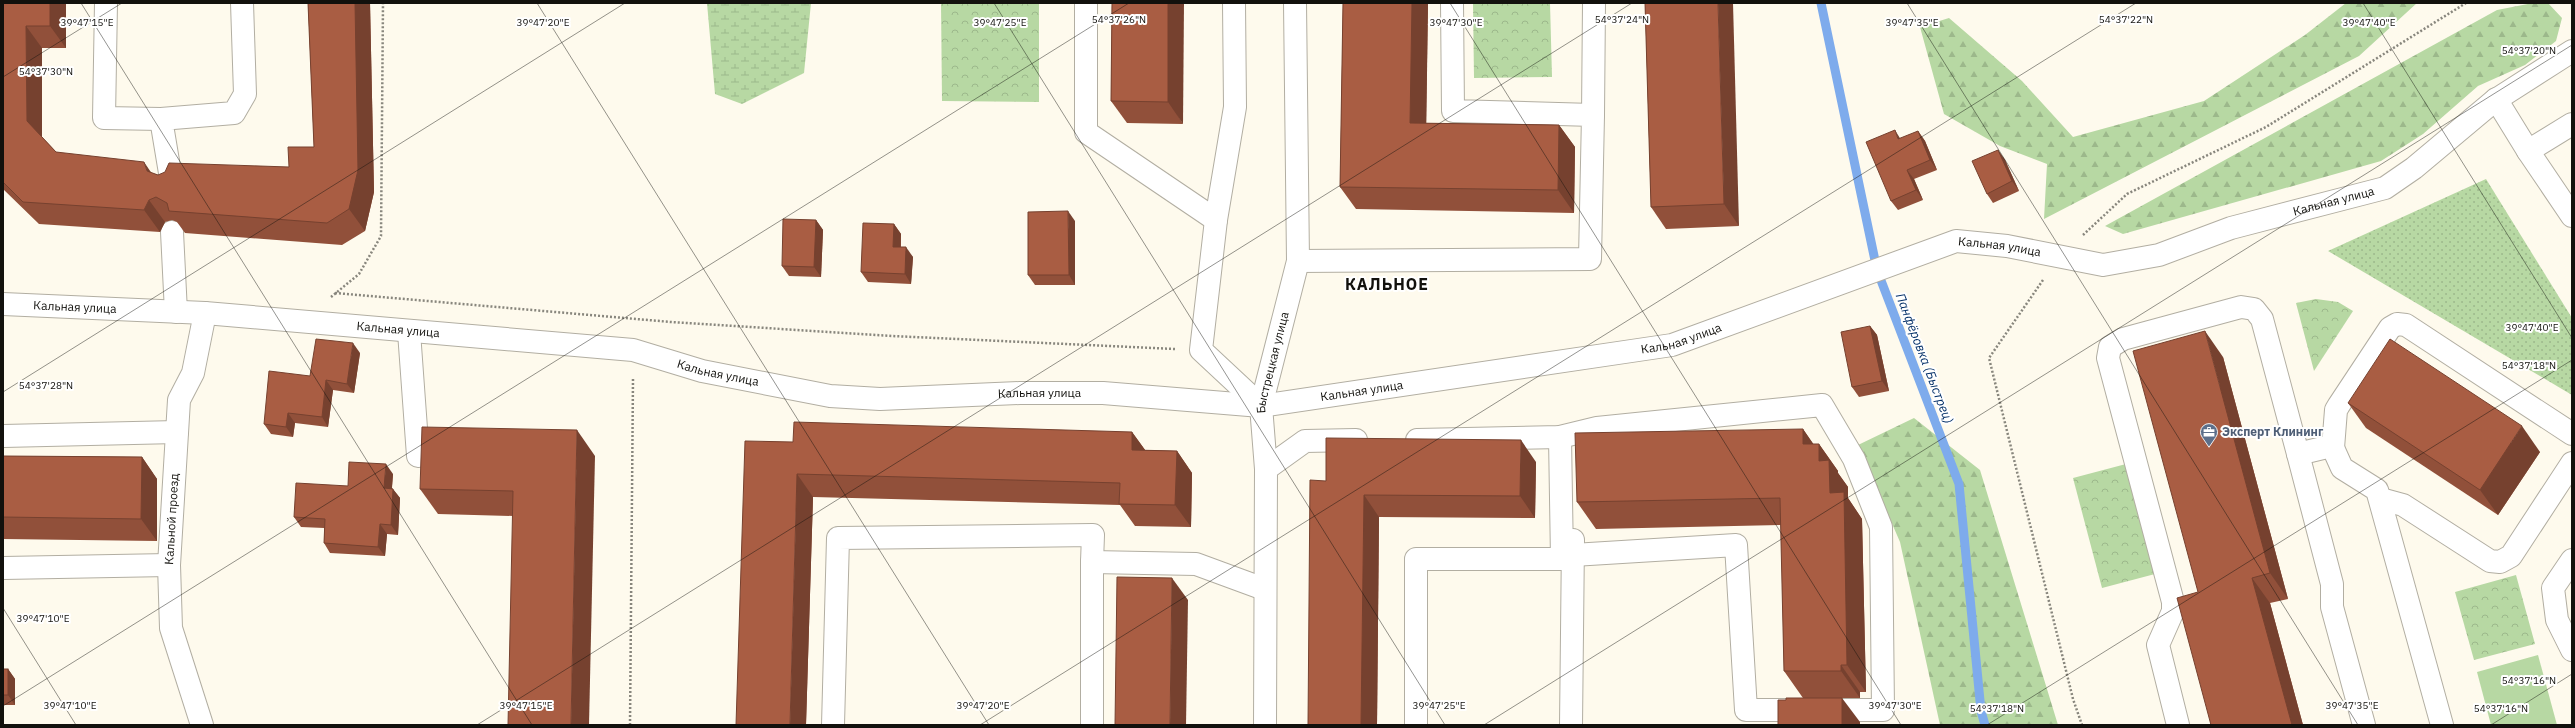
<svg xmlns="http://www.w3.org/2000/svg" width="2575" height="728" font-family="'IBM Plex Sans',sans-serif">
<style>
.grass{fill:url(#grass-dots)}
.forest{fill:url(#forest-firs)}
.wetland{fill:url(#wetland-marsh)}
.park{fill:url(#park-crowns)}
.pitch{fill:#b7d8a3}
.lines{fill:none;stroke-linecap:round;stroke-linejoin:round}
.stream{stroke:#7eabec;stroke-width:9}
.minor-casing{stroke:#b2aea2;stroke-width:24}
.path{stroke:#88867d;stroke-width:2.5;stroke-dasharray:2 2;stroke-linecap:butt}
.minor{stroke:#fff;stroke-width:22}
.wall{fill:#91503a}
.shaded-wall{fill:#76412f}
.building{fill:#a95d43;stroke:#76412f}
.ticks{fill:none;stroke:#12110d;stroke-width:1;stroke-opacity:0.45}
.labels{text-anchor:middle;stroke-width:4;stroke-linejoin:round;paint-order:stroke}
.street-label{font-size:12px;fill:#12110d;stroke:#fff}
.service-label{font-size:12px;font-weight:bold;fill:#4e5e75;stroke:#fff;text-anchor:start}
.water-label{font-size:13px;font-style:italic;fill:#032f67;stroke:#fff}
.district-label{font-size:16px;font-weight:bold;letter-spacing:1px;fill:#12110d;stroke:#fff}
.ticks-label{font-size:10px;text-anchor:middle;fill:#12110d;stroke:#fff;stroke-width:4;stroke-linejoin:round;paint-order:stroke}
</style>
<defs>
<pattern id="grass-dots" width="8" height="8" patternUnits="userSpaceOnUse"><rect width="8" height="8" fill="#b7d8a3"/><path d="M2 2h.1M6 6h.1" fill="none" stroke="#9cb88b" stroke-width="1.8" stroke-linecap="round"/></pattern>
<pattern id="forest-firs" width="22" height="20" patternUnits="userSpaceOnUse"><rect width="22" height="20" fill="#b7d8a3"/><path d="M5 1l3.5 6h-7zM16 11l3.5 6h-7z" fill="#9cb88b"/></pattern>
<pattern id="wetland-marsh" width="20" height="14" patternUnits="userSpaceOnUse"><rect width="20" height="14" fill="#b7d8a3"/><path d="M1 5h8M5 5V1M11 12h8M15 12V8" fill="none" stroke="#9cb88b"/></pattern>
<pattern id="park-crowns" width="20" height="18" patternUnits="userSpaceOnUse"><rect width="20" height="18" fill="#b7d8a3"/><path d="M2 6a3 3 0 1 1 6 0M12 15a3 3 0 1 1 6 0" fill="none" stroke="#9cb88b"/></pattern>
</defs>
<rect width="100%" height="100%" fill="#fefaed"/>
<polygon class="grass" points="2486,179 2572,318 2572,395 2328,251"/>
<g class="forest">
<polygon points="2346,3 2417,3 2359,56 2044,219 2047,164 2000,146 1944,114 1920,27 1949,18 2022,81 2073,137 2204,101 2305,35"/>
<polygon points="2533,3 2548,3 2562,18 2556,41 2525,65 2478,86 2423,134 2381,161 2123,234 2105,226 2497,10"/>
<polygon points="1914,418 1980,470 2058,725 1940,725 1900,542 1858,445"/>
</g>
<polygon class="wetland" points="707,3 811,3 804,73 742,104 715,94"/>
<g class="park">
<polygon points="941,3 1039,3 1039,102 942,101"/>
<polygon points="1473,3 1550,3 1552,77 1474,78"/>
<polygon points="2316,299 2338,302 2353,311 2314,371 2296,303"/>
<polygon points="2126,464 2155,574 2102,588 2073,478"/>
<polygon points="2516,575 2535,644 2474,660 2455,592"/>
</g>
<polygon class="pitch" points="2538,655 2557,725 2491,725 2477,672"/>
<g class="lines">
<polyline class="stream" points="1821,3 1877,270 1959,484 1981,711 1985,725"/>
<g class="minor-casing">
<g id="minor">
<polyline points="106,3 104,118 161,119"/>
<polyline points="1086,3 1086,132 1216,220"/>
<polyline points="1234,3 1235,107 1216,220 1201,350 1261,406"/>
<polyline points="2496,99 2528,151 2572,124"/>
<polyline points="1593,115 1594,3"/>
<polyline points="2528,151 2572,216"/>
<polyline points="172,185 161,119 234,113 245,94 242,3"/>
<polyline points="172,232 176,312"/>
<polyline points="1298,261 1590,259 1593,115 1453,111 1452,3"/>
<path id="s1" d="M3,304L205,313L633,350L702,371L830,396L880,399L1020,393H1103L1261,406L1672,345L1956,241L2007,246L2103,265L2159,255L2231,228L2385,188L2414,168L2494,101L2572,51"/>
<polyline points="409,332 418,456"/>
<polyline points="3,436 177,432"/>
<polyline points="1417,440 1560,437 1597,428 1822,405 1854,459 1881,527 1883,710 1746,710 1736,545 1573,555"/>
<polyline points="2333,448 2336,410 2339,405 2390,328 2397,324 2406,325 2572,434"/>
<polyline points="2298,454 2332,584 2332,607 2364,725"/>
<polyline points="1266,469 1305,441 1356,440"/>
<polyline points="2381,499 2403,505 2490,561 2500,562 2511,556 2572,463"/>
<polyline points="2572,560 2553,588 2557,620 2572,650"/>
<polyline points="3,568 169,565"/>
<path id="s2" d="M202,725L171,628L169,565L179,400L193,373L205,313"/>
<polyline points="833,725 838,538 1093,535 1092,562 1196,564 1264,589"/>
<polyline points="1092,725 1092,562"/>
<path id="s3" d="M1265,725L1266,469L1261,406L1298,261L1295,3"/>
<polyline points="1416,725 1416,559 1562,559 1560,437"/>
<polyline points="1571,725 1573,540"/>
<polyline points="2178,725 2158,645 2173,611 2173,602 2108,358 2110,347 2123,339 2241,307 2254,309 2262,319 2298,454 2327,447 2333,448 2342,468 2377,490 2442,725"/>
</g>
</g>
<g class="path">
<polyline points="2083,235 2127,194 2266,127 2466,3"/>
<polyline points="2043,280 1989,358 2073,699 2082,725"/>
<polyline points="335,293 671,322 892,336 1175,349"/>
<polyline points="331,297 359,274 381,236 383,3"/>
<polyline points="630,725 633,378"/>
</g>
<use href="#minor" class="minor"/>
</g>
<g class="wall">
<polygon points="3,3 66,3 66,48 42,48 42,137 56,152 151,173 158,175 289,167 314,147 308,3 370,3 374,192 365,231 342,245 185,233 177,222 172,220 165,222 160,232 39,224 3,189"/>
<polygon points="1112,3 1183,124 1127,123 1111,101"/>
<polygon points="1343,3 1428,3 1426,123 1559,125 1575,147 1574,213 1356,209 1340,187"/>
<polygon points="1645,3 1739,226 1666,229 1651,207"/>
<polygon points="1918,131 1925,141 1937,170 1914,179 1923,200 1898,210 1891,201"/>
<polygon points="1998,150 2005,160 2019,191 1993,203 1987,194"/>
<polygon points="816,220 823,230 821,277 789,276 782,266"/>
<polygon points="1075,221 1075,285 1035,285 1028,275"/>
<polygon points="894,224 901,234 901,247 913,257 911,284 868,282 861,272"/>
<polygon points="1870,326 1877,335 1889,391 1859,397 1852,387"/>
<polygon points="360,353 354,393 333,390 328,427 295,423 293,437 271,434 264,424"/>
<polygon points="2223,357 2288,599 2270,603 2303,725 2211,725 2198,592"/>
<polygon points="2348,403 2540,452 2498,515 2366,428"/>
<polygon points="1803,429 1813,444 1819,444 1838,471 1838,473 1848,487 1848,498 1862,519 1866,692 1860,692 1860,698 1803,698 1784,671 1781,525 1596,529 1577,502"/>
<polygon points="1132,432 1145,450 1177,451 1192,473 1191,527 1135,526 1120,505 813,497 806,725 793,442"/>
<polygon points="3,456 142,457 157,479 157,541 3,539"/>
<polygon points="595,456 513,516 438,514 420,489"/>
<polygon points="1536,462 1535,518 1379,517 1377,725 1308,725 1326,481"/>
<polygon points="393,474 392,488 400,498 398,535 387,534 385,556 330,553 324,543 324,528 301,527 294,517 348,486"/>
<polygon points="3,669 8,669 15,679 15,705 3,705"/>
</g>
<g class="shaded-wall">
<polygon points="50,3 66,3 66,48 50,26"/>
<polygon points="355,3 370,3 374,192 365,231 349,209"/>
<polygon points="1168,3 1184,3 1183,124 1168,102"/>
<polygon points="1412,3 1428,3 1426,145 1410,123"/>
<polygon points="1718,3 1733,3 1739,226 1724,204"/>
<polygon points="26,26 42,48 42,143 27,121"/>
<polygon points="1559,125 1575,147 1574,213 1558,190"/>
<polygon points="1895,130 1901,140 1898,139"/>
<polygon points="1918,131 1925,141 1937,170 1930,160"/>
<polygon points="1998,150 2005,160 2019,191 2012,181"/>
<polygon points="144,162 159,184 147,171"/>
<polygon points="1907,170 1914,179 1923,200 1916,190"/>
<polygon points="149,200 165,222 160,232 144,210"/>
<polygon points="1068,211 1075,221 1075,285 1069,275"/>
<polygon points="816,220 823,230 821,277 814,267"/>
<polygon points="894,224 901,234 900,257 893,247"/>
<polygon points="906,247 913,257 911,284 905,274"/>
<polygon points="1870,326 1877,335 1889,391 1882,381"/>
<polygon points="2205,331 2223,357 2288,599 2270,573"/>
<polygon points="353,343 360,353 354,393 347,384"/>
<polygon points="326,380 333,390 328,427 322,417"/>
<polygon points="288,413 295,423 293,437 286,427"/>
<polygon points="2522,426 2540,452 2498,515 2480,490"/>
<polygon points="1803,429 1819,452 1819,444 1838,471 1838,473 1848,487 1848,498 1862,519 1866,692 1847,665 1830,493 1803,444"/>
<polygon points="577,430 595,456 589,725 571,725"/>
<polygon points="1132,432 1148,454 1132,450"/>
<polygon points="1521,440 1536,462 1535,518 1520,496"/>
<polygon points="1177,451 1192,473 1191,527 1175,505"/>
<polygon points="142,457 157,479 157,541 141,519"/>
<polygon points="386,464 393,474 391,498 384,488"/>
<polygon points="797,474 813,497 806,725 790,725"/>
<polygon points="393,489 400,498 398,535 391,525"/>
<polygon points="1364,495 1379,517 1377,725 1361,725"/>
<polygon points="380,524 387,534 385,556 378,547"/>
<polygon points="1172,578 1188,600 1186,725 1170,725"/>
<polygon points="2252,578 2270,603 2303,725 2292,725"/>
<polygon points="1841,665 1860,692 1860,698 1841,671"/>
<polygon points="8,669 15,679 15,705 8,695"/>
<polygon points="1842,698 1860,722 1860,725 1842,725"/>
</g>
<g class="building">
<polygon points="3,3 50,3 50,26 26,26 27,121 56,152 144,162 147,171 158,175 165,172 169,163 289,167 288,147 314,147 308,3 355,3 358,170 349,209 327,223 169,211 167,203 156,197 149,200 144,210 23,202 3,182"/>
<polygon points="1112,3 1168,3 1168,102 1111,101"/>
<polygon points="1343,3 1412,3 1410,123 1559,125 1558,190 1340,187"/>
<polygon points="1645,3 1718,3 1724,204 1651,207"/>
<polygon points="1895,130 1898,139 1918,131 1930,160 1907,170 1916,190 1891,201 1866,142"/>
<polygon points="1998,150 2012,181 1987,194 1972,161"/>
<polygon points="1068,211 1069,275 1028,275 1028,212"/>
<polygon points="783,219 816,220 814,267 782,266"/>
<polygon points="863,223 894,224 893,247 906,247 905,274 861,272"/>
<polygon points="1870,326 1882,381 1852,387 1841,332"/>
<polygon points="2205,331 2270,573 2252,578 2292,725 2211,725 2177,598 2198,592 2133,351"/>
<polygon points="316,339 353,343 347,384 326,380 322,417 288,413 286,427 264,424 269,371 310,376"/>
<polygon points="2390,339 2522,426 2480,490 2348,403"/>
<polygon points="794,422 1132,432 1132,450 1177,451 1175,505 1119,504 1120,483 797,474 790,725 736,725 745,441 793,442"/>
<polygon points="422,427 577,430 571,725 508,725 513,491 420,489"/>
<polygon points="1803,429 1803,444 1819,444 1819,461 1829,460 1830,493 1844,492 1847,665 1841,665 1841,671 1784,671 1780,498 1577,502 1575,433"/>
<polygon points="1326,438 1521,440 1520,496 1364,495 1361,725 1308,725 1310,480 1326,481"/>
<polygon points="3,456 142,457 141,519 3,517"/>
<polygon points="349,462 386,464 384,488 393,489 391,525 380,524 378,547 324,543 325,519 294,517 296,483 348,486"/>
<polygon points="1117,577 1172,578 1170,725 1115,725"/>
<rect x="3" y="669" width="5" height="26"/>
<polygon points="1786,698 1842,698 1842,725 1778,725 1778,700 1786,700"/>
</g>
<path class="ticks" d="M81,3L532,725M537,3L989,725M994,3L1445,725M1450,3L1901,725M1907,3L2358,725M2363,3L2572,338M3,77L122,3M3,392L625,3M3,608L76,725M3,706L1129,3M477,725L1632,3M980,725L2136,3M1484,725L2572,45M1987,725L2572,360M2491,725L2572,674"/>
<defs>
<g id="office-pin" transform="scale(0.9)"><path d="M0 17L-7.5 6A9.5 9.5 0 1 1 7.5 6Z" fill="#5c6f8a" stroke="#fff"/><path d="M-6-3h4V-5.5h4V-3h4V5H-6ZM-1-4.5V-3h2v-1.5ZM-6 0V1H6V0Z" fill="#fff"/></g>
</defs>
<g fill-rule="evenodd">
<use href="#office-pin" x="2209" y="432"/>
</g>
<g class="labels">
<g class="street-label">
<text dy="4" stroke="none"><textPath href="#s1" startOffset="2373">Кальная улица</textPath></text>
<text dy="4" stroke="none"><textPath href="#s1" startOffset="2028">Кальная улица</textPath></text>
<text dy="4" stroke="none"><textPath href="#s1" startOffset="72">Кальная улица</textPath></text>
<text dy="4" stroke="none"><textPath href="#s1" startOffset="396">Кальная улица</textPath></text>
<text dy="4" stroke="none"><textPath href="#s1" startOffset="1692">Кальная улица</textPath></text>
<text dy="4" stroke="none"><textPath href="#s3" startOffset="364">Быстрецкая улица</textPath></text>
<text dy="4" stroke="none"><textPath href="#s1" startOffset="720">Кальная улица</textPath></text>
<text dy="4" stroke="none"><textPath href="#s1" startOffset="1368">Кальная улица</textPath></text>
<text dy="4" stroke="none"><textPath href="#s1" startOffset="1044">Кальная улица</textPath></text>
<text dy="4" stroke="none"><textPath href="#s2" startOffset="211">Кальной проезд</textPath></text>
</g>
<g class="service-label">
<text x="2222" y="436">Эксперт Клининг</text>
</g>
<g class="water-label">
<text transform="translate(1925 358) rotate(69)" y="5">Панфёровка (Быстрец)</text>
</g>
<g class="district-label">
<text x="1387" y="290">КАЛЬНОЕ</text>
</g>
</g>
<g class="ticks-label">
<text x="1119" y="23">54°37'26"N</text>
<text x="1622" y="23">54°37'24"N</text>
<text x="2126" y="23">54°37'22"N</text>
<text x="1000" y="26">39°47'25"E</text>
<text x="2369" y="26">39°47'40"E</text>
<text x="87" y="26">39°47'15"E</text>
<text x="543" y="26">39°47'20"E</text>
<text x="1456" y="26">39°47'30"E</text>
<text x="1912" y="26">39°47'35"E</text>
<text x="2529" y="54">54°37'20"N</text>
<text x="46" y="75">54°37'30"N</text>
<text x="2532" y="331">39°47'40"E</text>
<text x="2529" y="369">54°37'18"N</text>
<text x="46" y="389">54°37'28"N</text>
<text x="43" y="622">39°47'10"E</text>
<text x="2529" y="684">54°37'16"N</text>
<text x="70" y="709">39°47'10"E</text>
<text x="526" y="709">39°47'15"E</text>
<text x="983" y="709">39°47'20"E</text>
<text x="1439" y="709">39°47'25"E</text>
<text x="1895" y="709">39°47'30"E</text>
<text x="2352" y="709">39°47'35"E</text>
<text x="1997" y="712">54°37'18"N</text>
<text x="2501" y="712">54°37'16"N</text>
</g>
<rect width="2575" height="728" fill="none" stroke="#12110d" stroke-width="8"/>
</svg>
